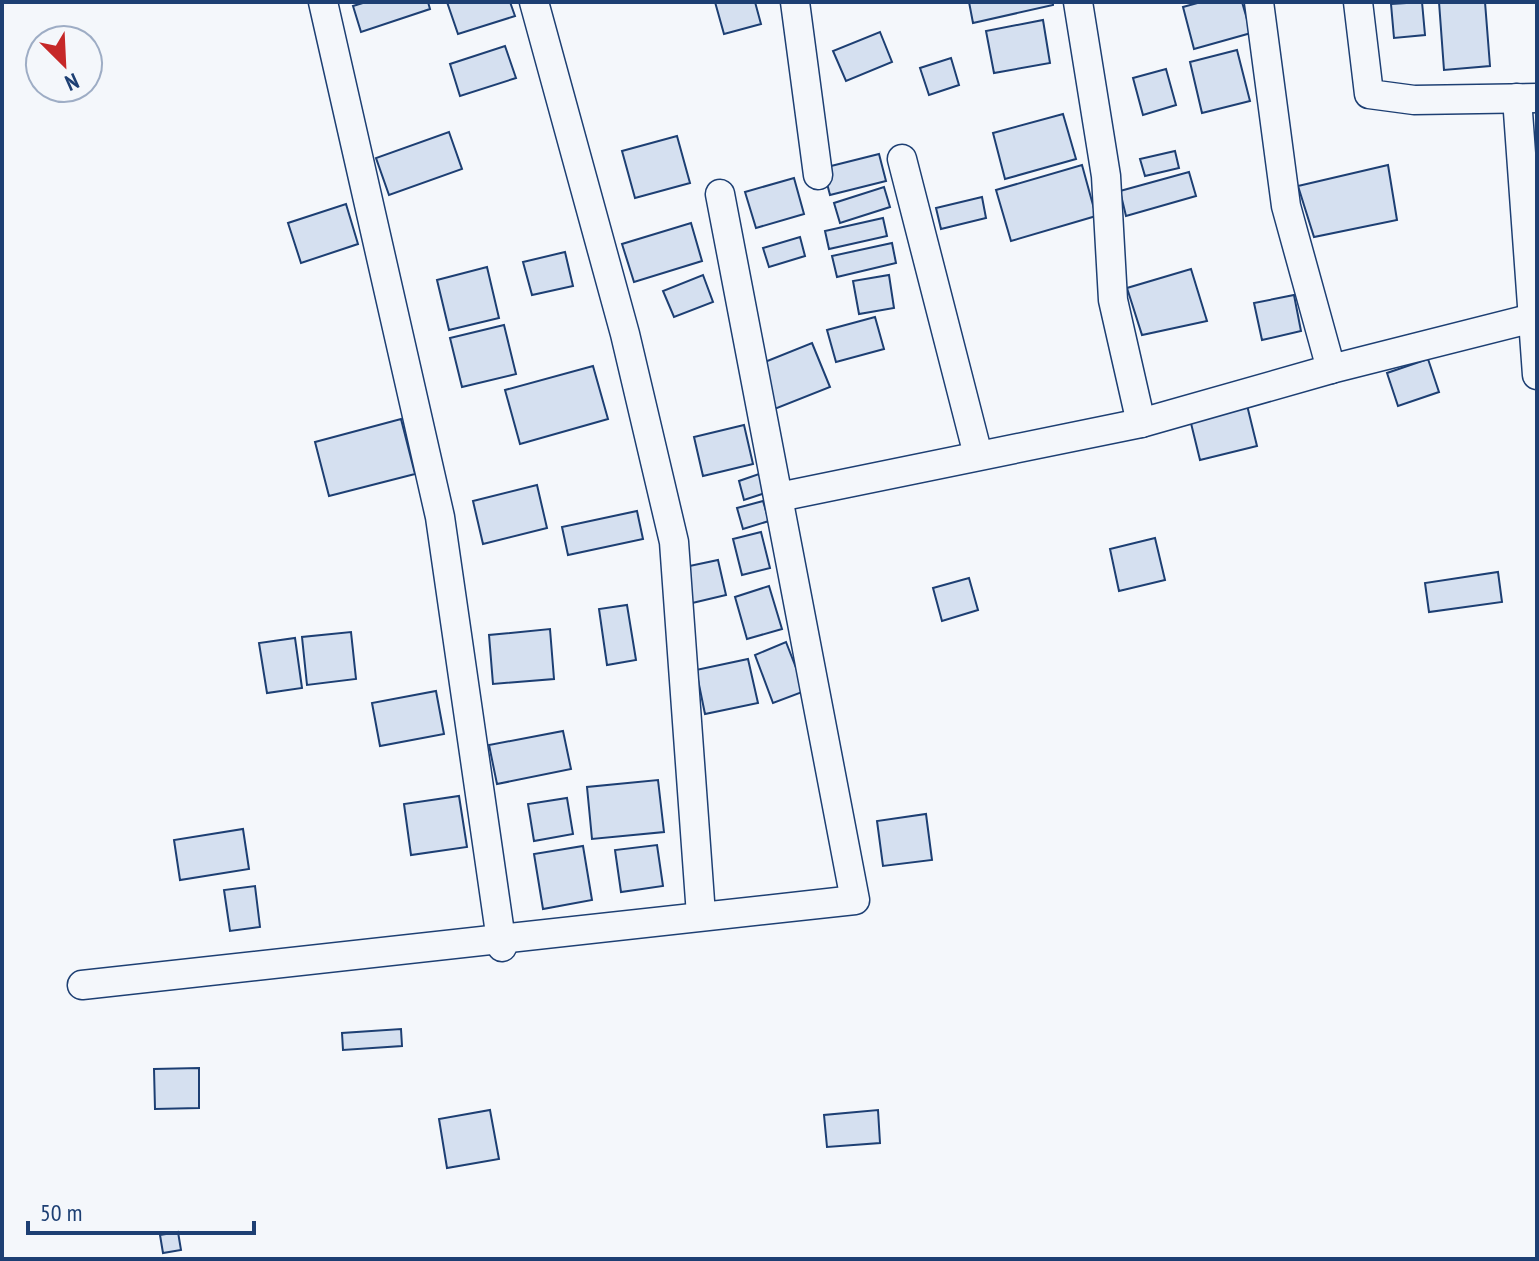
<svg xmlns="http://www.w3.org/2000/svg" width="1539" height="1261" font-family="'PT Sans Narrow',sans-serif">
<style>
.building{fill:#d5e0f0;stroke:#1d3f73;stroke-width:2}
.lines{fill:none;stroke-linecap:round;stroke-linejoin:round}
.minor-casing{stroke:#1d3f73;stroke-width:31}
.minor{stroke:#f4f7fb;stroke-width:28}
</style>
<rect width="100%" height="100%" fill="#f4f7fb"/>
<g class="building">
<polygon points="366,2 428,2 430,9 361,32 353,6"/>
<polygon points="447,2 510,2 515,16 458,34"/>
<polygon points="715,2 755,2 761,24 724,34"/>
<polygon points="969,2 1053,2 1053,5 973,23"/>
<polygon points="1201,2 1242,2 1251,33 1194,49 1183,7"/>
<polygon points="1422,2 1425,35 1394,38 1391,4"/>
<polygon points="1439,2 1485,2 1490,66 1444,70"/>
<polygon points="1043,20 1050,63 994,73 986,31"/>
<polygon points="880,32 892,62 846,81 833,51"/>
<polygon points="505,46 516,78 460,96 450,64"/>
<polygon points="1237,50 1250,101 1202,113 1190,62"/>
<polygon points="951,58 959,85 929,95 920,68"/>
<polygon points="1166,69 1176,105 1143,115 1133,78"/>
<polygon points="1063,114 1076,159 1005,179 993,133"/>
<polygon points="449,132 462,169 389,195 376,158"/>
<polygon points="677,136 690,183 635,198 622,151"/>
<polygon points="1175,151 1179,168 1145,176 1140,159"/>
<polygon points="879,154 886,181 830,195 823,168"/>
<polygon points="1082,165 1096,216 1011,241 996,190"/>
<polygon points="1388,165 1397,220 1314,237 1298,186"/>
<polygon points="1189,172 1196,196 1126,216 1120,191"/>
<polygon points="794,178 804,214 756,228 745,192"/>
<polygon points="884,187 890,207 840,223 834,203"/>
<polygon points="982,197 986,218 941,229 936,208"/>
<polygon points="346,204 358,244 301,263 288,223"/>
<polygon points="883,218 887,236 829,249 825,231"/>
<polygon points="691,223 702,261 634,282 622,244"/>
<polygon points="800,237 805,256 769,267 763,248"/>
<polygon points="892,243 896,263 837,277 832,256"/>
<polygon points="565,252 573,286 532,295 523,262"/>
<polygon points="487,267 499,318 449,330 437,280"/>
<polygon points="1191,269 1207,321 1142,335 1127,288"/>
<polygon points="703,275 713,302 674,317 663,291"/>
<polygon points="889,275 894,308 859,314 853,281"/>
<polygon points="1294,295 1301,331 1262,340 1254,303"/>
<polygon points="875,317 884,349 836,362 827,330"/>
<polygon points="504,325 516,374 462,387 450,338"/>
<polygon points="812,343 830,387 772,410 755,366"/>
<polygon points="1428,359 1439,392 1398,406 1387,373"/>
<polygon points="593,366 608,419 520,444 505,390"/>
<polygon points="1245,397 1257,446 1200,460 1188,411"/>
<polygon points="401,419 415,474 329,496 315,442"/>
<polygon points="744,425 753,464 703,476 694,437"/>
<polygon points="759,474 765,493 744,500 739,481"/>
<polygon points="537,485 547,528 483,544 473,501"/>
<polygon points="763,501 769,521 743,529 737,508"/>
<polygon points="637,511 643,539 568,555 562,527"/>
<polygon points="761,532 770,568 742,575 733,539"/>
<polygon points="1155,538 1165,580 1119,591 1110,549"/>
<polygon points="718,560 726,595 688,604 680,568"/>
<polygon points="1498,572 1502,602 1429,612 1425,583"/>
<polygon points="969,578 978,610 942,621 933,588"/>
<polygon points="769,586 782,629 747,639 735,597"/>
<polygon points="627,605 636,660 607,665 599,609"/>
<polygon points="550,629 554,679 493,684 489,635"/>
<polygon points="351,632 356,679 307,685 302,637"/>
<polygon points="295,638 302,688 267,693 259,643"/>
<polygon points="786,642 805,691 773,703 755,655"/>
<polygon points="748,659 758,703 705,714 696,670"/>
<polygon points="436,691 444,734 380,746 372,703"/>
<polygon points="563,731 571,769 497,784 489,745"/>
<polygon points="658,780 664,832 592,839 587,787"/>
<polygon points="459,796 467,847 411,855 404,804"/>
<polygon points="567,798 573,834 534,841 528,804"/>
<polygon points="926,814 932,860 883,866 877,821"/>
<polygon points="243,829 249,869 180,880 174,840"/>
<polygon points="657,845 663,886 621,892 615,850"/>
<polygon points="583,846 592,900 543,909 534,854"/>
<polygon points="255,886 260,927 230,931 224,890"/>
<polygon points="401,1029 402,1046 343,1050 342,1033"/>
<polygon points="199,1068 199,1108 155,1109 154,1069"/>
<polygon points="490,1110 499,1159 447,1168 439,1119"/>
<polygon points="878,1110 880,1143 827,1147 824,1115"/>
<polygon points="178,1232 181,1250 163,1253 160,1235"/>
</g>
<g class="lines">
<g class="minor-casing">
<g id="minor">
<polyline points="323,2 440,517 502,947"/>
<polyline points="534,2 625,334 674,542 701,915"/>
<polyline points="795,2 818,175"/>
<polyline points="1078,2 1106,176 1113,300 1141,423"/>
<polyline points="1259,2 1286,206 1331,369"/>
<polyline points="1358,2 1369,94 1414,100 1537,98"/>
<polyline points="1517,98 1537,375"/>
<polyline points="902,159 978,455"/>
<polyline points="779,497 1141,423 1331,369 1533,318"/>
<polyline points="82,985 855,900 720,194"/>
</g>
</g>
<use href="#minor" class="minor"/>
</g>
<rect width="1539" height="1261" fill="none" stroke="#1d3f73" stroke-width="8"/>
<g transform="translate(64 64) rotate(156)"><circle r="38" fill="#f4f7fb" stroke="#9eadc5" stroke-width="2"/>
<path d="M0-6L14 30L0 20L-14 30Z" fill="#c62828"/>
<text y="-12" font-size="22" font-weight="bold" text-anchor="middle" fill="#1d3f73">N</text>
</g>
<path d="M28 1221v12h226v-12" fill="none" stroke="#1d3f73" stroke-width="4"/>
<text x="40" y="1221" font-size="24" fill="#1d3f73" stroke="#f4f7fb" stroke-width="6" paint-order="stroke">50 m</text>
</svg>
